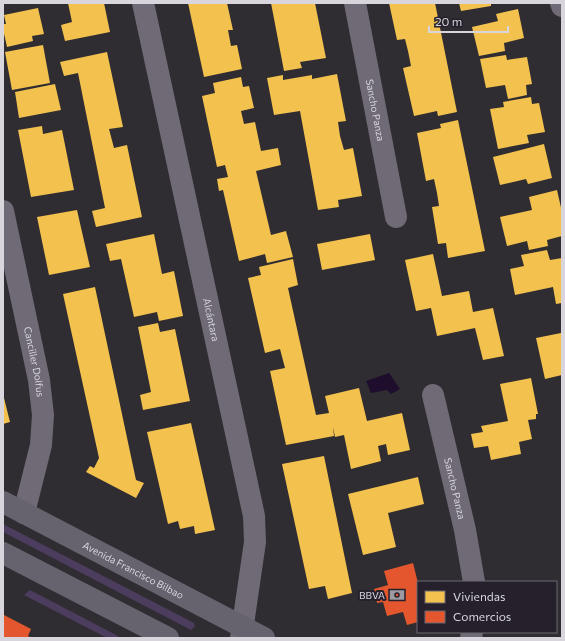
<svg xmlns="http://www.w3.org/2000/svg" width="565" height="641" font-family="Commissioner,sans-serif">
<style>
.green{fill:#4c3d5e}
.water{fill:#1f0d2d}
.homes{fill:#f2c14e}
.shops{fill:#e4572e}
.lines{fill:none;stroke-linecap:round;stroke-linejoin:round}
.minor{stroke:#6f6a75;stroke-width:22}
.major{stroke:#66626e;stroke-width:22}
.labels{text-anchor:middle;stroke-width:4;stroke-linejoin:round;paint-order:stroke}
.street-label{font-size:10px;fill:#d8d5dd;stroke:#25202b}
.poi-label{font-size:10px;fill:#d8d5dd;stroke:#25202b;text-anchor:end}
</style>
<rect width="100%" height="100%" fill="#2f2d32"/>
<g class="green">
<polygon points="3,524 194,623 195,626 191,630 3,532"/>
<polygon points="30,590 118,636 117,638 107,638 24,595"/>
</g>
<polygon class="water" points="389,373 400,389 391,394 387,390 371,393 366,381"/>
<g class="homes">
<polygon points="68,3 104,3 110,32 65,41 61,25 72,22"/>
<polygon points="188,3 227,3 233,30 228,30 231,46 237,45 242,69 204,77"/>
<polygon points="271,3 315,3 326,58 300,62 302,68 284,71"/>
<polygon points="389,3 435,3 457,112 438,116 437,111 414,116 403,68 411,66 408,51 405,39 397,40"/>
<polygon points="459,3 491,3 491,6 461,11"/>
<polygon points="38,8 44,34 32,36 33,41 7,47 3,29 3,24 6,24 4,15"/>
<polygon points="518,9 524,38 504,43 505,51 479,56 472,27 498,21 496,14"/>
<polygon points="43,45 50,83 12,90 5,52"/>
<polygon points="107,52 123,127 109,129 114,148 127,145 142,217 96,227 92,211 105,208 78,73 64,76 60,62"/>
<polygon points="506,55 507,60 527,57 532,84 526,85 527,95 508,99 505,85 486,88 480,59"/>
<polygon points="337,74 346,121 338,122 340,136 344,150 353,148 362,196 338,200 339,207 318,210 300,111 274,115 267,78 283,75 283,80 312,75 312,79"/>
<polygon points="241,77 243,87 249,86 254,108 241,111 244,124 255,122 261,151 278,148 281,165 256,171 271,235 286,231 293,257 267,263 265,254 239,261 223,190 219,191 217,179 228,177 225,165 217,167 202,96 215,93 213,83"/>
<polygon points="55,84 61,110 19,118 15,92"/>
<polygon points="531,97 532,104 539,103 545,132 527,135 529,143 498,149 490,109 504,107 503,102"/>
<polygon points="458,120 485,251 448,258 446,243 438,244 432,207 439,206 437,193 434,179 426,181 417,133 441,128 440,124"/>
<polygon points="42,126 43,134 62,130 74,190 31,197 18,130"/>
<polygon points="544,144 552,178 528,184 526,179 500,185 493,157"/>
<polygon points="557,190 562,212 562,236 547,240 548,246 529,250 527,241 507,246 500,217 532,210 529,197"/>
<polygon points="77,210 90,267 49,275 37,217"/>
<polygon points="154,234 162,274 174,271 183,316 159,321 157,312 134,317 121,259 110,261 106,244"/>
<polygon points="370,234 375,260 322,270 317,244"/>
<polygon points="547,250 550,260 562,258 562,303 556,304 553,287 515,295 510,269 524,266 521,255"/>
<polygon points="433,254 442,296 469,291 473,312 493,308 504,356 483,360 475,328 437,336 431,308 416,311 405,260"/>
<polygon points="293,259 298,285 288,288 316,415 329,413 325,396 359,388 367,421 402,413 410,450 388,455 386,444 378,446 381,461 351,469 344,435 335,437 333,427 334,436 286,445 270,371 285,368 280,349 265,353 248,278 261,275 259,267"/>
<polygon points="95,287 136,480 144,483 136,498 86,472 90,466 94,468 99,458 63,294"/>
<polygon points="158,323 160,332 175,329 190,401 143,410 140,395 151,392 138,327"/>
<polygon points="561,333 562,375 545,379 536,338"/>
<polygon points="531,378 538,414 536,414 536,419 528,420 532,439 519,442 521,454 491,460 488,446 474,448 471,434 483,432 481,426 508,421 500,384"/>
<polygon points="3,394 10,422 3,424"/>
<polygon points="191,423 215,530 195,534 194,526 180,529 178,521 168,524 147,432"/>
<polygon points="324,456 352,593 328,599 325,586 309,589 282,464"/>
<polygon points="418,477 424,504 388,513 396,547 363,555 348,494"/>
</g>
<g class="shops">
<polygon points="413,563 418,583 418,622 407,625 403,612 387,616 383,602 377,603 374,589 388,585 384,571"/>
<polygon points="4,615 31,629 28,636 32,638 3,638"/>
</g>
<g class="lines">
<g class="minor">
<path id="s1" d="M143,3L254,516L255,542L241,638"/>
<path id="s2" d="M355,3L396,217"/>
<polyline points="561,3 562,6"/>
<path id="s3" d="M3,211L39,380L43,415L41,445L24,513"/>
<path id="s4" d="M433,395L465,530L474,582"/>
<polyline points="471,638 472,632"/>
</g>
<g class="major">
<path id="s5" d="M3,502L264,638"/>
<polyline points="3,553 168,638"/>
</g>
</g>
<defs>
<g id="bank-bare" transform="scale(1.2)"><path d="M-6-4H6V4H-6ZM0-2.3a2.3 2.3 0 1 0 0 4.6a2.3 2.3 0 1 0 0-4.6Z" fill="#9d9aa1" stroke="#25202b" stroke-width="2.5" paint-order="stroke"/></g>
</defs>
<g fill-rule="evenodd">
<use href="#bank-bare" x="397" y="595"/>
</g>
<g class="labels">
<g class="street-label">
<text dy="4" stroke="none"><textPath href="#s2" startOffset="109">Sancho Panza</textPath></text>
<text dy="4" stroke="none"><textPath href="#s1" startOffset="324">Alcántara</textPath></text>
<text dy="4" stroke="none"><textPath href="#s3" startOffset="154">Canciller Dolfus</textPath></text>
<text dy="4" stroke="none"><textPath href="#s4" startOffset="96">Sancho Panza</textPath></text>
<text dy="4" stroke="none"><textPath href="#s5" startOffset="147">Avenida Francisco Bilbao</textPath></text>
</g>
<g class="poi-label">
<text x="385" y="599">BBVA</text>
</g>
</g>
<rect width="565" height="641" fill="none" stroke="#d8d5dd" stroke-width="8"/>
<rect x="417" y="581" width="140" height="52" fill="#25202b" stroke="#6d6872"/>
<rect x="425" y="591" width="20" height="12" fill="#f2c14e" stroke="#6d6872"/>
<text x="453" y="601" font-size="12" fill="#d8d5dd">Viviendas</text>
<rect x="425" y="611" width="20" height="12" fill="#e4572e" stroke="#6d6872"/>
<text x="453" y="621" font-size="12" fill="#d8d5dd">Comercios</text>
<path d="M429 26v6h79v-6" fill="none" stroke="#d8d5dd" stroke-width="2"/>
<text x="435" y="26" font-size="12" fill="#d8d5dd" stroke="#25202b" stroke-width="3" paint-order="stroke">20 m</text>
</svg>
